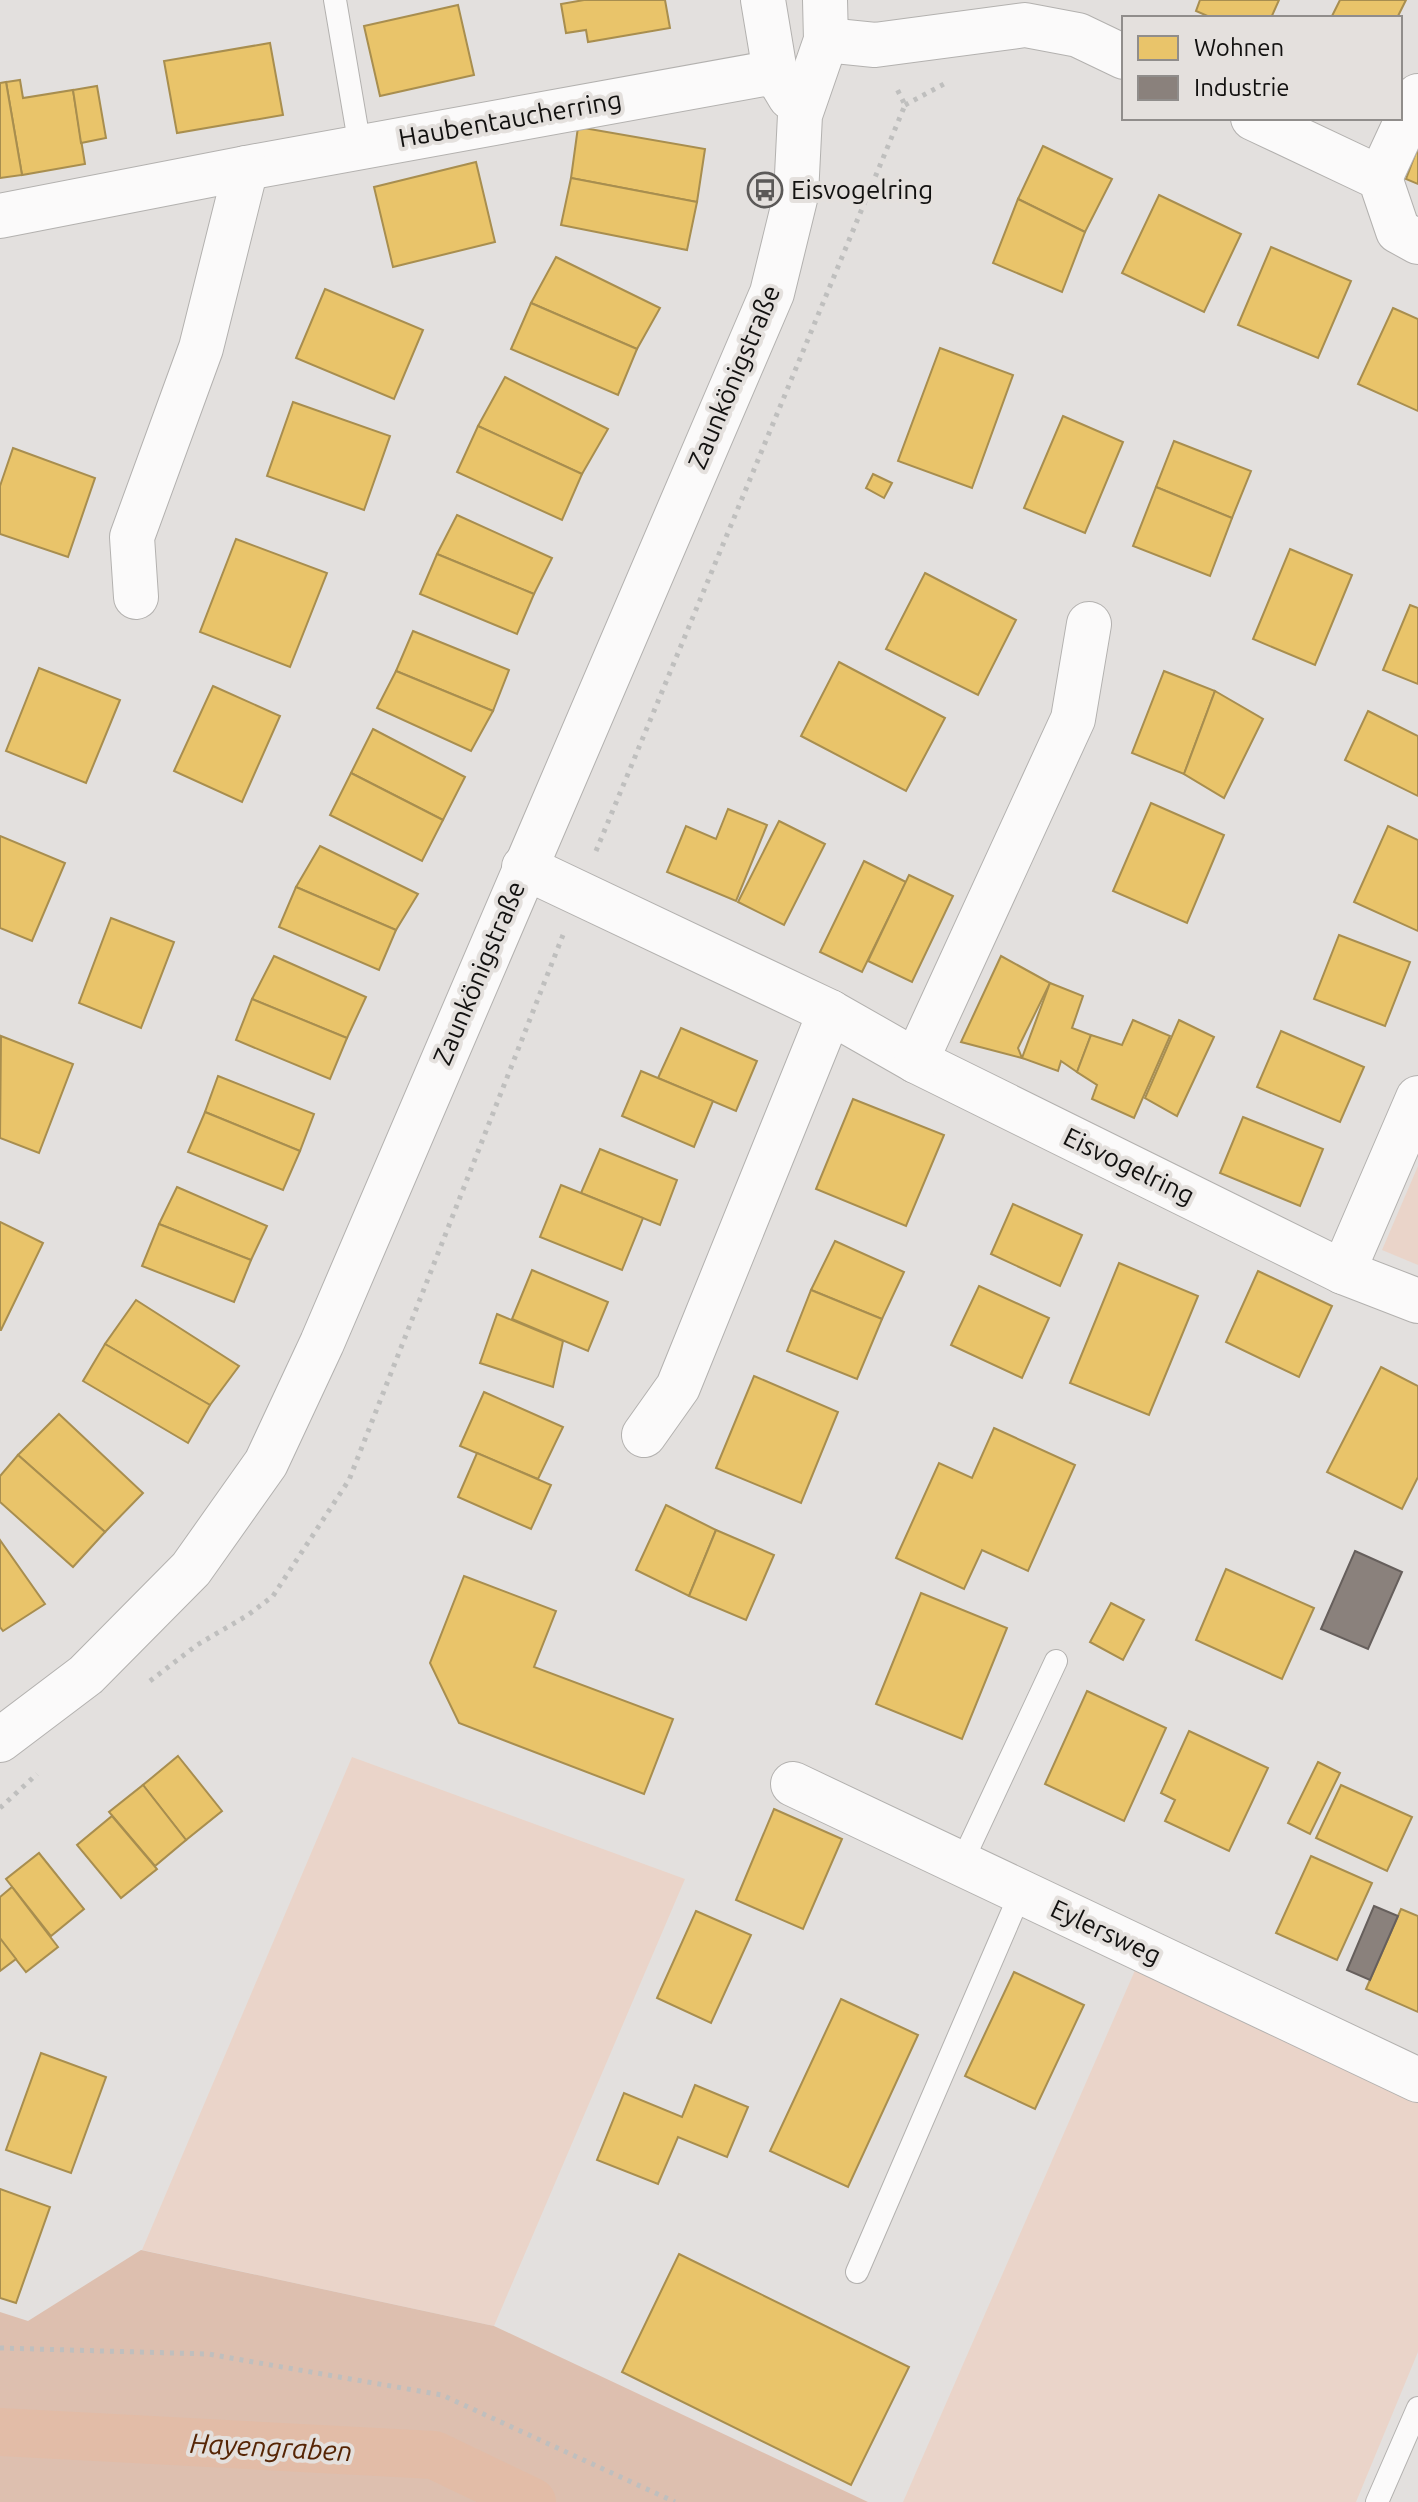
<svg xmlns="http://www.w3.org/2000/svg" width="1418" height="2502" font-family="Ubuntu,sans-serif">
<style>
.green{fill:#ead4c9}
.forest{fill:#ddbfaf}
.homes{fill:#e9c46a;stroke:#a88e4f;stroke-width:2}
.industry{fill:#8a817c;stroke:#665f5c;stroke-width:2}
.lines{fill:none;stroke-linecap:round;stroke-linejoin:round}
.canal{stroke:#e2bca7;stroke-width:48}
.service-casing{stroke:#b3b1af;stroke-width:24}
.minor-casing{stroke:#b3b1af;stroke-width:46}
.path{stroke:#bfbfbe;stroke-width:5;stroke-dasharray:4 6;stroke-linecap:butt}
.service{stroke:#fbfafa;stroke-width:22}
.minor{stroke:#fbfafa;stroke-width:44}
.labels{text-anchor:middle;stroke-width:8;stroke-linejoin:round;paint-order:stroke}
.street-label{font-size:26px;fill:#121110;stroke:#e4e0dd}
.poi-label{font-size:26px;fill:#121110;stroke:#e4e0dd;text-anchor:start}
.water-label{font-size:28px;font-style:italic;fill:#562505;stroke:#e4e0dd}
</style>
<rect width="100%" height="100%" fill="#e3e0de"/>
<g class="green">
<polygon points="1418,1166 1418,1265 1382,1250"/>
<polygon points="352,1757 685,1879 494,2326 142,2250"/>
<polygon points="1136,1968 1418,2102 1418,2352 1356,2502 903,2502"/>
</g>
<polygon class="forest" points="141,2250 494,2326 868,2502 0,2502 0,2312 28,2321"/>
<g class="homes">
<polygon points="584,0 665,0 670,28 588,42 586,30 566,33 561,4"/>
<polygon points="1200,0 1279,0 1271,18 1212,18 1196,11"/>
<polygon points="1340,0 1406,0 1397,18 1331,18"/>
<polygon points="458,5 474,75 380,96 364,26"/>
<polygon points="270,43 283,115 177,133 164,61"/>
<polygon points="20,80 23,98 73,90 85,164 22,175 6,82"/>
<polygon points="6,82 22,175 0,178 0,83"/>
<polygon points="97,86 106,138 81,143 73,90"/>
<polygon points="578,127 705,149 697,202 571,178"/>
<polygon points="1043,146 1112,179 1085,232 1018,199"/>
<polygon points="1418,147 1418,184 1406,179"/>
<polygon points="476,162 495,242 393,267 374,187"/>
<polygon points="571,178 697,202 687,250 561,225"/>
<polygon points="1159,195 1241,234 1204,312 1122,273"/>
<polygon points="1018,199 1085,232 1062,292 993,263"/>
<polygon points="1271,247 1351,281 1318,358 1238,325"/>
<polygon points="556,257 660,308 637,349 531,303"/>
<polygon points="325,289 423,330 394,399 296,358"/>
<polygon points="531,303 637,349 618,395 511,349"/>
<polygon points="1393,308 1418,319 1418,411 1358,384"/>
<polygon points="940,348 1013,375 972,488 898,461"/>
<polygon points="505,377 608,429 582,474 478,426"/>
<polygon points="293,402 390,436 364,510 267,476"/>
<polygon points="1063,416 1123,442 1085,533 1024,508"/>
<polygon points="478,426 582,474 562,520 457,472"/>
<polygon points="1174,441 1251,471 1232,518 1156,487"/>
<polygon points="13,448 95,478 68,557 0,534 0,486"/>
<polygon points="873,474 892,483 884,498 866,488"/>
<polygon points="1156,487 1232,518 1210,576 1133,546"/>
<polygon points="457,515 552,558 534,594 437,554"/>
<polygon points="236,539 327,573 290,667 200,632"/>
<polygon points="1290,549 1352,575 1315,665 1253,639"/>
<polygon points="437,554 534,594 517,634 420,594"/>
<polygon points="925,573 1016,620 978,695 886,649"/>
<polygon points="1410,605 1418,608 1418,684 1383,670"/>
<polygon points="413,631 509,670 493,711 396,671"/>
<polygon points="839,662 945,718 906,791 801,736"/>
<polygon points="39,668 120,700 86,783 6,751"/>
<polygon points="396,671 493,711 471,751 377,708"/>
<polygon points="1164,671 1215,691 1184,774 1132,753"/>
<polygon points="213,686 280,716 242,802 174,771"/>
<polygon points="1215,691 1263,719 1224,798 1184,774"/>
<polygon points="1368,711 1418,736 1418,796 1345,760"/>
<polygon points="373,729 465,777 443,820 351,773"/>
<polygon points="351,773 443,820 422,861 330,815"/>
<polygon points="1151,803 1224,835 1187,923 1113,891"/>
<polygon points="728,809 767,825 736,901 667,872 686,826 716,839"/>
<polygon points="779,821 825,844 784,925 738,902"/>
<polygon points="1388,826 1418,840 1418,931 1354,902"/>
<polygon points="0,836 65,863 32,941 0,928"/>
<polygon points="320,846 418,894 396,930 296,887"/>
<polygon points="864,861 906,882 862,972 820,952"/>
<polygon points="909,875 953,896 912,982 868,961"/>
<polygon points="296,887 396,930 379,970 279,927"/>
<polygon points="111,918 174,942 141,1028 79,1003"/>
<polygon points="1339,935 1410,962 1385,1026 1314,999"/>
<polygon points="274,956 366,997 347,1038 252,999"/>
<polygon points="1001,956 1050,983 1018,1048 1022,1058 961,1042"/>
<polygon points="1050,983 1083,996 1072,1028 1091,1035 1077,1072 1061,1061 1058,1071 1022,1058"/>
<polygon points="252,999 347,1038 330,1079 236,1040"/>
<polygon points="1133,1020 1170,1036 1134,1118 1092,1099 1097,1085 1077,1072 1091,1035 1122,1045"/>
<polygon points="1179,1020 1214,1037 1177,1116 1145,1098"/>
<polygon points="681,1028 757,1061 736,1111 658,1078"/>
<polygon points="1281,1031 1364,1067 1340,1122 1257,1087"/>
<polygon points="1,1036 73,1064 39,1153 0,1138"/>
<polygon points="641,1071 713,1101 694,1147 622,1116"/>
<polygon points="218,1076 314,1114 300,1151 205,1112"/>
<polygon points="853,1099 944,1135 906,1226 816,1189"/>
<polygon points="205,1112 300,1151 283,1190 188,1152"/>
<polygon points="1243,1117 1323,1149 1300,1206 1220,1173"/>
<polygon points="600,1149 677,1180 660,1225 581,1193"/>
<polygon points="561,1185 643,1218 622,1270 540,1237"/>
<polygon points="177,1187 267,1226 251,1260 159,1224"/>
<polygon points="1013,1204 1082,1235 1060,1286 991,1254"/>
<polygon points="0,1222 43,1243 1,1330 0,1330"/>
<polygon points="159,1224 251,1260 234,1302 142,1266"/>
<polygon points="835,1241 904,1272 882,1319 811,1290"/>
<polygon points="1119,1263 1198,1296 1149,1415 1070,1383"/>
<polygon points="532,1270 608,1302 588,1351 512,1319"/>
<polygon points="1258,1271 1332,1306 1299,1377 1226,1342"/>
<polygon points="979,1286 1049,1318 1022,1378 951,1345"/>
<polygon points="811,1290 882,1319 857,1379 787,1351"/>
<polygon points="136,1300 239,1366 210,1405 105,1344"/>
<polygon points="497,1314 563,1341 553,1387 480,1363"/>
<polygon points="105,1344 210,1405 188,1443 83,1381"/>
<polygon points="1381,1367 1418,1386 1418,1477 1402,1509 1327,1472"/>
<polygon points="754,1376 838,1412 801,1503 716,1468"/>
<polygon points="484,1392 563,1427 538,1479 460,1446"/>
<polygon points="59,1414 143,1493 105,1532 18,1455"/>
<polygon points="994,1428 1075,1465 1028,1571 982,1550 964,1589 896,1558 939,1463 972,1478"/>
<polygon points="477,1453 551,1485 531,1529 458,1497"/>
<polygon points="18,1455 105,1532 73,1567 0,1502 0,1476"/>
<polygon points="666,1505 716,1530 689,1596 636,1570"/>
<polygon points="716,1530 774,1555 746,1620 689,1596"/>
<polygon points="0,1540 45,1604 3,1631 0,1627"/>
<polygon points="1226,1569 1314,1608 1282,1679 1196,1640"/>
<polygon points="464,1576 556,1611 534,1667 673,1719 644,1794 459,1723 430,1663"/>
<polygon points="921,1593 1007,1628 962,1739 876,1704"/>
<polygon points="1111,1603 1144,1620 1123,1660 1090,1642"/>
<polygon points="1087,1691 1166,1728 1124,1821 1045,1784"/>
<polygon points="1189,1731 1268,1768 1229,1851 1165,1821 1175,1800 1161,1793"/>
<polygon points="178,1756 222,1811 186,1840 143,1785"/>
<polygon points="1318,1762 1340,1773 1310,1834 1288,1823"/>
<polygon points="143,1785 186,1840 155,1866 109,1812"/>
<polygon points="1341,1785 1412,1817 1387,1871 1316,1838"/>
<polygon points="774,1809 842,1839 803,1929 736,1900"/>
<polygon points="112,1816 157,1869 121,1898 77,1845"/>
<polygon points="39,1853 84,1909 51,1936 6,1879"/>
<polygon points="1311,1856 1372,1883 1337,1960 1276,1933"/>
<polygon points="12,1887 58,1947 26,1972 0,1939 0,1897"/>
<polygon points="1401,1909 1418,1916 1418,2012 1366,1989"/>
<polygon points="696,1911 751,1935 711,2023 657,1998"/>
<polygon points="0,1938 16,1959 0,1971"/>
<polygon points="1014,1972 1084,2005 1035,2109 965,2076"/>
<polygon points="841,1999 918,2035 848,2187 770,2151"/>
<polygon points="41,2053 106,2077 71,2173 6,2150"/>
<polygon points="695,2085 748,2107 727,2157 678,2137 658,2184 597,2160 624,2093 682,2117"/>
<polygon points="0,2189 50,2207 16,2303 0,2298"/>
<polygon points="679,2254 909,2367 851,2485 622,2372"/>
</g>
<g class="industry">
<polygon points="1355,1551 1402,1572 1368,1649 1321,1629"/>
<polygon points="1374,1906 1398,1916 1370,1980 1347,1970"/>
</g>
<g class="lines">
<polyline class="canal" points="0,2432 434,2455 532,2502"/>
<g class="service-casing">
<g id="service">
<polyline points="335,0 360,147"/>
<polyline points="961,1864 1056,1661"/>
<polyline points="857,2272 1021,1892"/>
<polyline points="1377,2502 1418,2408"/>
</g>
</g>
<g class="minor-casing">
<g id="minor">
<polyline points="763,0 775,72 790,97"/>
<polyline points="826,40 875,45 1025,25 1078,35 1124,57"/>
<polyline points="1253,118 1380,178 1398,231 1418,242"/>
<polyline points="1380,178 1418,96"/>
<polyline points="0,216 246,168 775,72"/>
<polyline points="136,597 132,537 201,348 246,168"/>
<polyline points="524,867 830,1012 916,1061 1343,1272 1418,1098"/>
<polyline points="916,1061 1073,719 1089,624"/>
<polyline points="1343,1272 1418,1301"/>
<polyline points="644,1435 678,1387 830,1012"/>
<polyline points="0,1740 86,1675 191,1569 266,1463 322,1343 772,293 796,195 800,115 826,40 825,0"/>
<polyline points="793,1784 1418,2080"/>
</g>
</g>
<g class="path">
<polyline points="905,105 944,84"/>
<polyline points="596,851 905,105 897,89"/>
<polyline points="150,1681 197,1645 248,1615 273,1596 349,1480 563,935"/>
<polyline points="0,1808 37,1774"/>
<polyline points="0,2348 208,2354 442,2395 675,2502"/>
</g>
<use href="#service" class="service"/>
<use href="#minor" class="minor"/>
</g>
<defs>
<g id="bus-ring" transform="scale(1.8)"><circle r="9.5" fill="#e4e0dd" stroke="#5b5958" stroke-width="1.5"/><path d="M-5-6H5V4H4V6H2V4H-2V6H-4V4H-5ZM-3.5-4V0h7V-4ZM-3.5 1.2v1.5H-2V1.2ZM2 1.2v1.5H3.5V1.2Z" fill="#5b5958"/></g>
</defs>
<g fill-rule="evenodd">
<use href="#bus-ring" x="765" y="190"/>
</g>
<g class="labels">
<g class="street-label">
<text transform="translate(510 119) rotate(-10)" y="9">Haubentaucherring</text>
<text transform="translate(734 377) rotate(-67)" y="9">Zaunkönigstraße</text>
<text transform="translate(479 973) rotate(-67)" y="9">Zaunkönigstraße</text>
<text transform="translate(1129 1166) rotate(26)" y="9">Eisvogelring</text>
<text transform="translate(1106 1932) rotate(25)" y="9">Eylersweg</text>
</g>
<g class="poi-label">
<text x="791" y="199">Eisvogelring</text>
</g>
<g class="water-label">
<text transform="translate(271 2447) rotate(3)" y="10">Hayengraben</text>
</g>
</g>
<rect x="1122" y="16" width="280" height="104" fill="#e4e0dd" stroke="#908d8b" stroke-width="2"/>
<rect x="1138" y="36" width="40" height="24" fill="#e9c46a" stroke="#908d8b" stroke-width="2"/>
<text x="1194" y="56" font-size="24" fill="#121110">Wohnen</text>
<rect x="1138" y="76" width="40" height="24" fill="#8a817c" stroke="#908d8b" stroke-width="2"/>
<text x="1194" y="96" font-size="24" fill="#121110">Industrie</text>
</svg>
